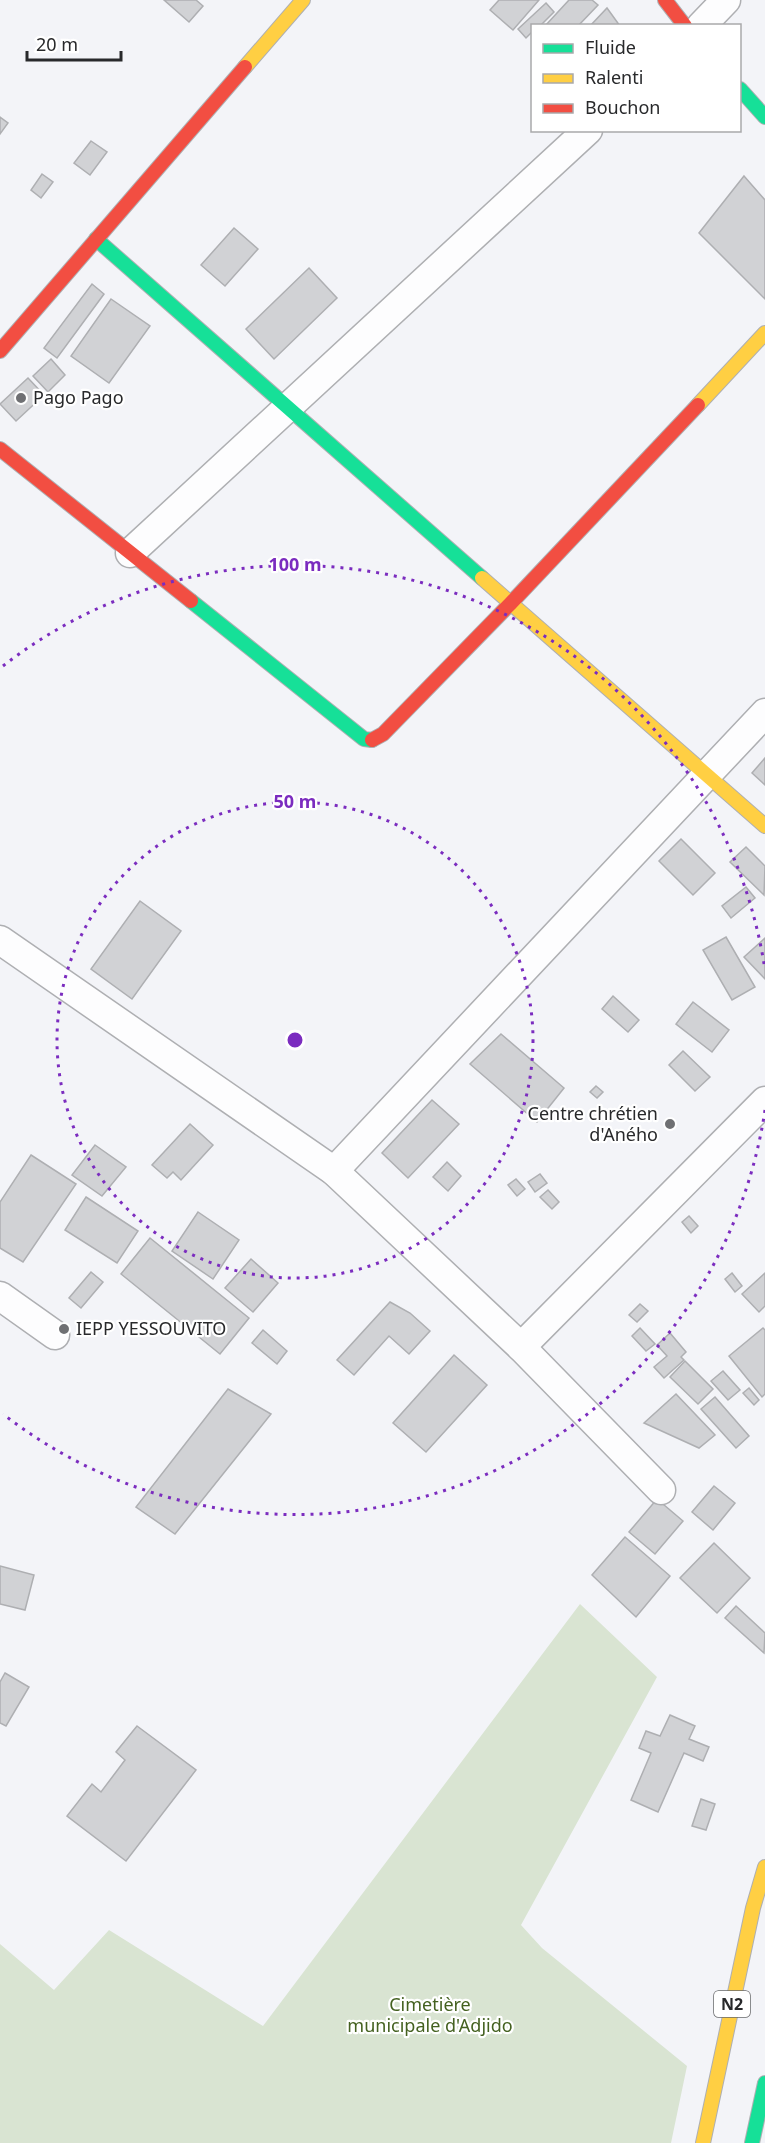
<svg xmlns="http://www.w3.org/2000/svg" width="765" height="2143" font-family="'Noto Sans',sans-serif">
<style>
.green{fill:#d9e4d2}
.building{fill:#d1d2d5;stroke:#aeafb2;stroke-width:1.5}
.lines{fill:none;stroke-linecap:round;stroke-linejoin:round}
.street-casing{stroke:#aeafb2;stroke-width:31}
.fast-casing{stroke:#aeafb2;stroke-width:16}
.slow-casing{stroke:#aeafb2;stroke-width:16}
.jam-casing{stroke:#aeafb2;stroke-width:16}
.street{stroke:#fdfdfe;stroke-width:28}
.fast{stroke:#16e098;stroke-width:14}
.slow{stroke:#ffcf43;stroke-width:14}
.jam{stroke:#f24e42;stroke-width:14}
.ring{fill:none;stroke:#7b2cbf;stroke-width:3;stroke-dasharray:3 6}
.poi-dot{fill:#6f7073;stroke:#fff;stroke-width:2}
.labels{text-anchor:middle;stroke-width:4.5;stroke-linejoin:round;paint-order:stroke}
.shield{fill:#fff;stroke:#68696b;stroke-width:1.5}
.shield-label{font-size:16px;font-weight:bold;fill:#28292b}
.poi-label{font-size:18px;fill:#28292b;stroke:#fff;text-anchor:start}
.park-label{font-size:18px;fill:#446120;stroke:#fff}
.centre{fill:#7b2cbf;stroke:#fff;stroke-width:3}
.ring-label{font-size:18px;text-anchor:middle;font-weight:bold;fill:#7b2cbf;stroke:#fff;stroke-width:4.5;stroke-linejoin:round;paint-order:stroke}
</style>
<rect width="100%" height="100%" fill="#f3f4f8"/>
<polygon class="green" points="580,1604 657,1677 521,1925 542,1948 687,2066 671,2143 0,2143 0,1944 54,1990 109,1930 263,2026"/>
<g class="building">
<polygon points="164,0 196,0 203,6 189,22"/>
<polygon points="499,0 539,0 513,30 490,10"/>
<polygon points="569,0 592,0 598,5 578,26 545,26"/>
<polygon points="546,3 554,12 540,26 532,26 532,32 526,38 518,29"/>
<polygon points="607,8 620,26 590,26"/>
<polygon points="0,117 8,123 0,134"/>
<polygon points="91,141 107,152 90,175 74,163"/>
<polygon points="42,174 53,182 41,198 31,190"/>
<polygon points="744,176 765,200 765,299 699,233"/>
<polygon points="234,228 258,249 225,286 201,265"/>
<polygon points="309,268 337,298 274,359 246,329"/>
<polygon points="92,284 104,294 57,358 44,348"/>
<polygon points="111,299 150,326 109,383 71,356"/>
<polygon points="51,359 65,375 48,392 33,376"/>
<polygon points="28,378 44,395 16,421 0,404"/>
<polygon points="765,758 765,785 752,773"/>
<polygon points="681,839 715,873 693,895 659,861"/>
<polygon points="746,847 765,866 764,895 730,862"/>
<polygon points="746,887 755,898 731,918 722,906"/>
<polygon points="140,901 181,931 132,999 91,969"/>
<polygon points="726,937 755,987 732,1000 703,950"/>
<polygon points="765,938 765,979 744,957"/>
<polygon points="613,996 639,1020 628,1032 602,1009"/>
<polygon points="693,1002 729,1030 712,1052 676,1024"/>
<polygon points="501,1034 564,1088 537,1122 470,1064"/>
<polygon points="683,1051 710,1077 695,1091 669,1065"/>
<polygon points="596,1086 603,1092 597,1098 590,1092"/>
<polygon points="432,1100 459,1124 408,1178 382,1153"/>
<polygon points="190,1124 213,1145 181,1180 173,1172 167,1178 152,1165"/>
<polygon points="95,1145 126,1167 102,1196 72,1175"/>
<polygon points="31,1155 76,1184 23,1262 0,1248 0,1202"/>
<polygon points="447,1162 461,1176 448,1191 433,1177"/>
<polygon points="540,1174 547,1183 535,1192 528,1182"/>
<polygon points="516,1179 525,1189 517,1196 508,1185"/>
<polygon points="548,1190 559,1202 552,1209 540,1197"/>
<polygon points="86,1197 138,1231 117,1263 65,1230"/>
<polygon points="198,1212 239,1240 213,1279 172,1251"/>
<polygon points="689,1216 698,1226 691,1233 682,1222"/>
<polygon points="150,1238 249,1318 220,1354 121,1274"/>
<polygon points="251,1259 278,1283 253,1312 225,1288"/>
<polygon points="91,1272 103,1282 81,1308 69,1298"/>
<polygon points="732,1273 742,1286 735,1292 725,1279"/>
<polygon points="765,1273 765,1306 759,1312 742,1294"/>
<polygon points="390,1302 410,1313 430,1331 409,1354 389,1336 354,1375 337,1360"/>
<polygon points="640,1304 648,1311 637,1322 629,1315"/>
<polygon points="640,1328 655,1344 646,1351 632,1336"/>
<polygon points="763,1328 765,1330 765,1394 762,1397 729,1356"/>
<polygon points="263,1330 287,1351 277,1364 252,1343"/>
<polygon points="670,1333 686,1352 681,1357 684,1360 664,1378 654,1367 667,1356 657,1345"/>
<polygon points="454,1355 487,1385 426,1452 393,1423"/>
<polygon points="685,1361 713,1389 698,1404 670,1377"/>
<polygon points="723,1371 740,1390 728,1400 711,1381"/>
<polygon points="749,1388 759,1400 754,1405 743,1393"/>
<polygon points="228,1389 271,1414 175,1534 136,1507"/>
<polygon points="676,1394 715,1435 699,1448 644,1423"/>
<polygon points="715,1397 749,1436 736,1448 701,1409"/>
<polygon points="714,1486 735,1503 713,1530 692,1512"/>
<polygon points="657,1499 683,1521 655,1554 629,1532"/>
<polygon points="625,1537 670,1576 636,1617 592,1575"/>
<polygon points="714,1543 750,1578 717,1613 680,1578"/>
<polygon points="0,1566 34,1575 25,1610 0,1604"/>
<polygon points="736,1606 765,1633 764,1653 725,1618"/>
<polygon points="5,1673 29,1687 6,1726 0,1723 0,1682"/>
<polygon points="670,1715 695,1726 689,1739 709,1747 703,1761 684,1753 658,1812 631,1800 651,1753 639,1748 646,1731 660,1736"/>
<polygon points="137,1726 196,1770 126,1861 67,1816 92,1784 101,1792 125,1760 116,1752"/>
<polygon points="701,1799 715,1804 706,1830 692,1826"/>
</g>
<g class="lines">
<g class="street-casing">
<g id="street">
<polyline points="701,26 726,0"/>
<polyline points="130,553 588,130"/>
<polyline points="0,940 334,1171 521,1347 661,1490"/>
<polyline points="334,1171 765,713"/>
<polyline points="0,1296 55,1335"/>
<polyline points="521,1347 765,1101"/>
</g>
</g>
<g class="fast-casing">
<g id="fast">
<polyline points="740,89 765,117"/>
<polyline points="96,239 482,578"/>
<polyline points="191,601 364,739 372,740"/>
<polyline points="752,2143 765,2083"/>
</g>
</g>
<g class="slow-casing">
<g id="slow">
<polyline points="245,67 303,0"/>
<polyline points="698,405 765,333"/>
<polyline points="482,578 765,826"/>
<polyline points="703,2143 753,1908 765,1867"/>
</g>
</g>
<g class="jam-casing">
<g id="jam">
<polyline points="665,0 685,26"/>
<polyline points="0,351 245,67"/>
<polyline points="0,449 191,601"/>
<polyline points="372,740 383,734 511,603 698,405"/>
</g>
</g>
<use href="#street" class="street"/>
<use href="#fast" class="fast"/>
<use href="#slow" class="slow"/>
<use href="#jam" class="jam"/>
</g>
<g class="ring">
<circle cx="295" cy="1040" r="238"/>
<path d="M765 1110A475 475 0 0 1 3 1414M3 666A475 475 0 0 1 765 970"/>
</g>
<g class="poi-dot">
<circle cx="21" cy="398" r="6"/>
<circle cx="670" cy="1124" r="6"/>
<circle cx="64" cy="1329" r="6"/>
</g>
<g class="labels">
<rect class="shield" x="714" y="1991" width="36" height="26" rx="4.5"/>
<g class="shield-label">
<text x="732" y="2010">N2</text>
</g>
<g class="poi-label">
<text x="33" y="404">Pago Pago</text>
<text x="658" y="1120" text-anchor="end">Centre chrétien<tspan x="658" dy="21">d'Aného</tspan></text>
<text x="76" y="1335">IEPP YESSOUVITO</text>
</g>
<g class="park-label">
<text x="430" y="2011">Cimetière<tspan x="430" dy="21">municipale d'Adjido</tspan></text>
</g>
</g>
<circle cx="295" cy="1040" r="9" class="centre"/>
<g class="ring-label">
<text x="295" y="571">100 m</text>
<text x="295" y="808">50 m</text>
</g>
<rect x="531" y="24" width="210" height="108" fill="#ffffff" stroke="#a9a9aa" stroke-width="1.5"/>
<rect x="543" y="44" width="30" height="9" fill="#16e098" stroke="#a9a9aa" stroke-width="1.5"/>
<text x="585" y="54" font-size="18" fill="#28292b">Fluide</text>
<rect x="543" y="74" width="30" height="9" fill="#ffcf43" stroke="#a9a9aa" stroke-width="1.5"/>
<text x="585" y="84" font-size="18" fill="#28292b">Ralenti</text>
<rect x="543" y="104" width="30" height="9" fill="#f24e42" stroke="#a9a9aa" stroke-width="1.5"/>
<text x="585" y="114" font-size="18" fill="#28292b">Bouchon</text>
<path d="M27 51v9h94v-9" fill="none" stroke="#28292b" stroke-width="3"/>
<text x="36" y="51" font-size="18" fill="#28292b" stroke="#ffffff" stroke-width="4.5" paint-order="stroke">20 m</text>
</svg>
